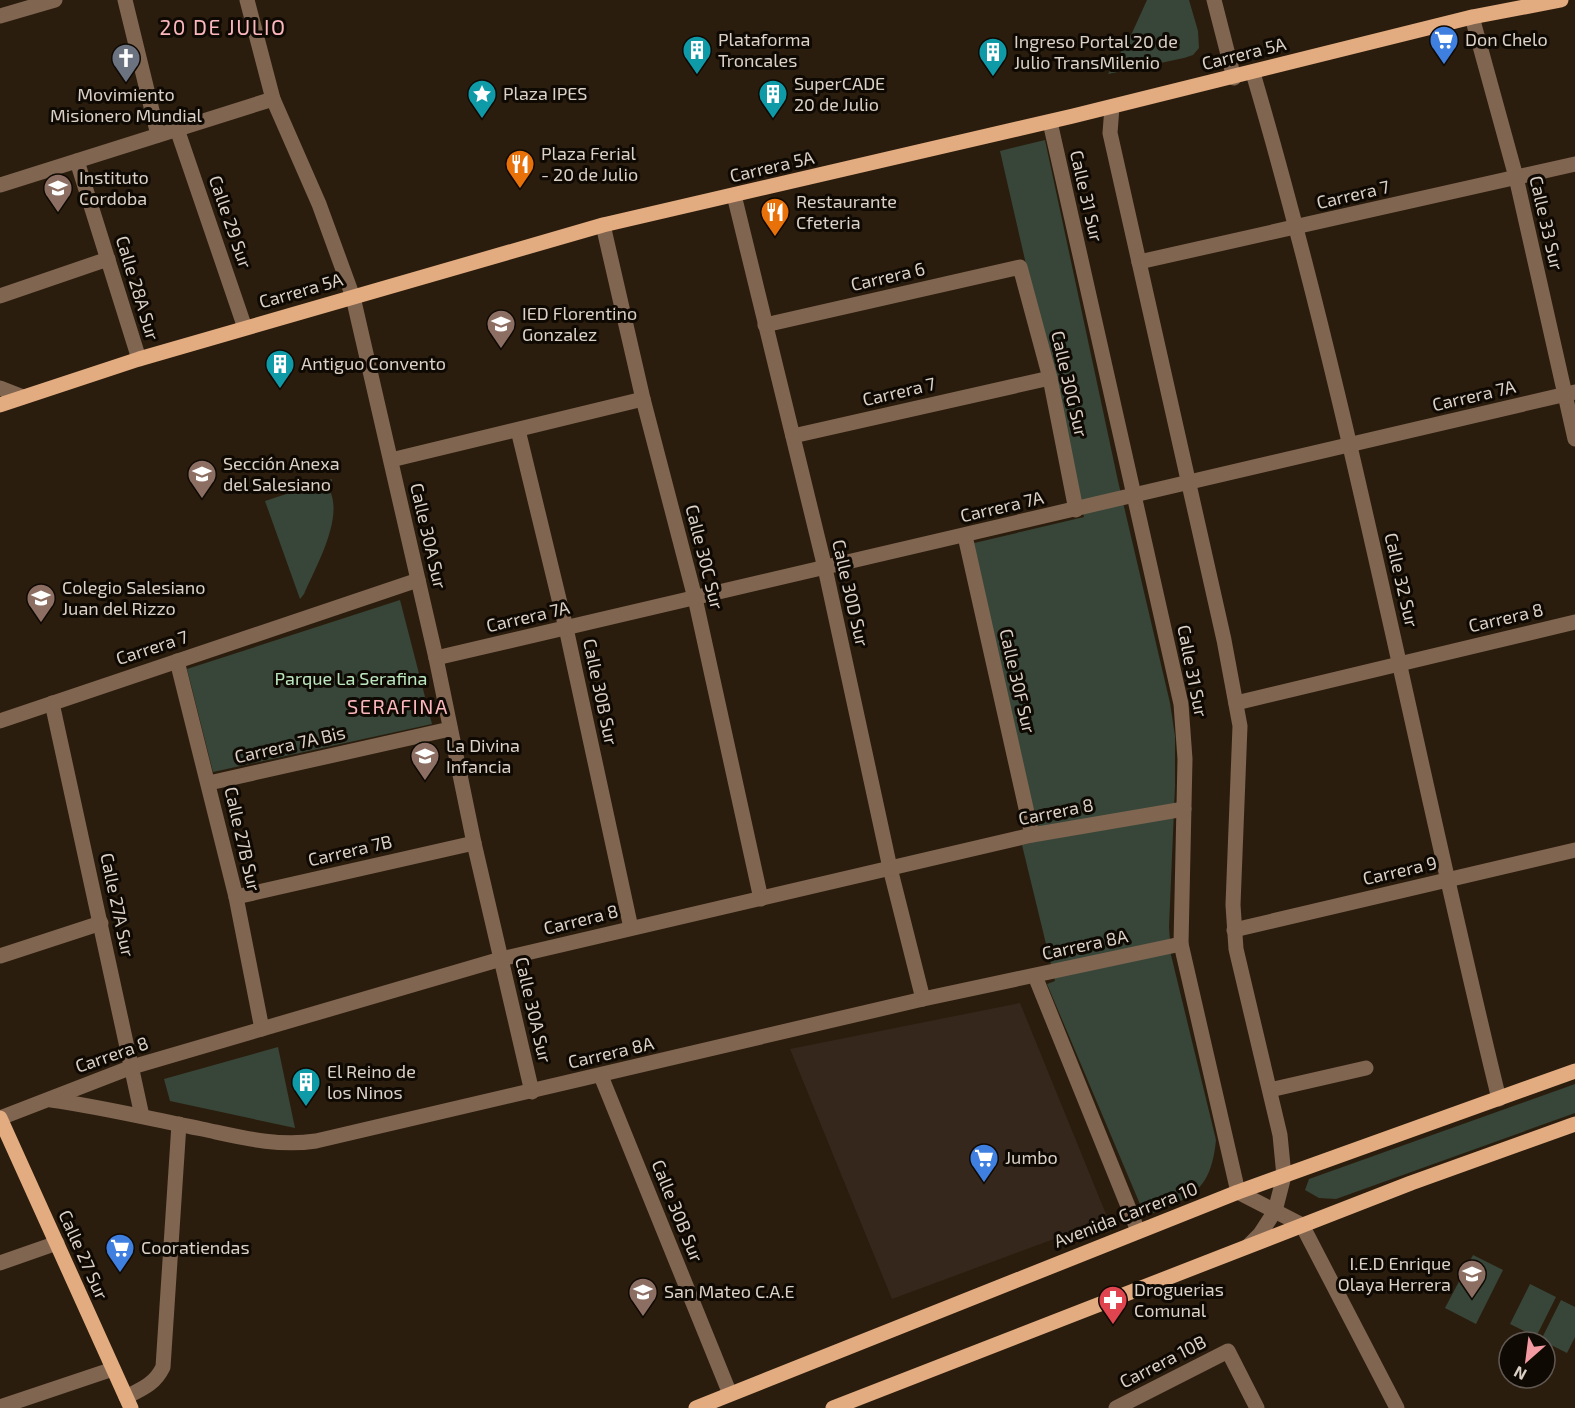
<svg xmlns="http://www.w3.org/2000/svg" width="1575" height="1408" font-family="'Exo 2',sans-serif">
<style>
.commercial{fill:#36271c}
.green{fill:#374638}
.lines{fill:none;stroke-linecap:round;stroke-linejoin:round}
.minor{stroke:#806551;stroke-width:15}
.major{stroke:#e3ab80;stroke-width:15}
.labels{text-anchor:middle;stroke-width:6;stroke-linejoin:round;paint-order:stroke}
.poi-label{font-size:18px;fill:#dbd1c7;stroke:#0f0904;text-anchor:start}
.street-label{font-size:18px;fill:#dbd1c7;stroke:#0f0904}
.park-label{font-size:18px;fill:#bae7be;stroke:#0f0904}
.neighbourhood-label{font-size:20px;letter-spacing:1.5px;fill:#fcb7bc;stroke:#0f0904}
.quarter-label{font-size:21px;letter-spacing:1.5px;fill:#fcb7bc;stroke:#0f0904}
</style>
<rect width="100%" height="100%" fill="#2b1d0d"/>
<polygon class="commercial" points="1020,1003 1108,1219 892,1299 790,1049"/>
<g class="green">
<polygon points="1147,0 1189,0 1198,31 1199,48 1193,55 1184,58 1108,74 1132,33"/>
<path d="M1045,140L1118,481L1170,703L1175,736V786L1169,927L1171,955L1216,1140C1211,1192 1190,1199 1145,1216L1047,984L1055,981L1022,845L1038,841L970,544L1084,517L1000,151Z"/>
<path d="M332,479V485L327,486C347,513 316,566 304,594L300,599L265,501Z"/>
<polygon points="400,600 432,724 213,772 187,669"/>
<polygon points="278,1047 295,1128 170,1101 164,1079"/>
<polygon points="1575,1084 1575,1113 1336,1199 1319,1198 1305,1190 1309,1179"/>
<polygon points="1473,1255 1503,1270 1476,1324 1445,1308"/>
<polygon points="1530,1284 1556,1297 1536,1337 1510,1324"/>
<polygon points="1561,1300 1575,1307 1575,1337 1567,1353 1541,1340"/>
</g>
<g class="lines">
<g class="minor">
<polyline points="125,0 158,135"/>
<polyline points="247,0 273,99 319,204 353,297 436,658 474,843 532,1092"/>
<polyline points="1214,0 1234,78"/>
<polyline points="0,16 55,0"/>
<polyline points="1472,17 1516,177 1575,439"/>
<path d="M1253,73C1352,410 1415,757 1499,1099"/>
<polyline points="1112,107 1110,133 1224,640 1240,726 1233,905 1236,949 1280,1135 1284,1176 1275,1211 1260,1234 1248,1246"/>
<polyline points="1050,122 1181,704 1185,759 1181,944 1238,1192 1302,1225 1397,1408"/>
<polyline points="177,129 245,328"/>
<polyline points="77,161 139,359"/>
<polyline points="0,185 273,99"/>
<polyline points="734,195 825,568 890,868 923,999"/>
<polyline points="603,225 643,399 695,598 761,899"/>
<polyline points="1139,262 1575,164"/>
<polyline points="0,296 108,259"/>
<polyline points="765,325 1020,267 1050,378 1076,510"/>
<polyline points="0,388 23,397"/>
<polyline points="518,430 566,628 631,928"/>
<polyline points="793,436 1050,378"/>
<polyline points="391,460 643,399"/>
<polyline points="965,536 1032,835"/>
<polyline points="436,658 1575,392"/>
<polyline points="177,661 236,897 262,1029"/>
<polyline points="52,703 142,1116"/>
<polyline points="1236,703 1575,622"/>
<polyline points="0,721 418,580"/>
<polyline points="209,783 450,729"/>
<polyline points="236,897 474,843"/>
<polyline points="1234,930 1575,850"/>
<polyline points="0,956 101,923"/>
<polyline points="1035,976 1138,1231"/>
<polyline points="601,1076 730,1394"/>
<polyline points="1270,1090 1366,1068"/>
<path d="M51,1100C102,1107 151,1119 202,1129C240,1137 276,1147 316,1141L923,999L1181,944"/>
<polyline points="0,1118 132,1067 501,959 1032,835 1184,809"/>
<polyline points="0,1263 57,1243"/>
<path d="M126,1397C142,1389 155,1384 163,1367L179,1124"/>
<polyline points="0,1407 113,1369"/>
<polyline points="1116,1408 1228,1351 1257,1408"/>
</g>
<g class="major">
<polyline points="0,405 139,359 603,225 1073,116 1472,17 1561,0"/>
<polyline points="0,1118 131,1408"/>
<polyline points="696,1408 1238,1192 1575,1071"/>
<polyline points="833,1408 1411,1183 1575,1124"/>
</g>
</g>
<defs>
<g id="supermarket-pin" transform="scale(1.5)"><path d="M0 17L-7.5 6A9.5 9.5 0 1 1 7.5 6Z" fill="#3f7fe0" stroke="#0f0904"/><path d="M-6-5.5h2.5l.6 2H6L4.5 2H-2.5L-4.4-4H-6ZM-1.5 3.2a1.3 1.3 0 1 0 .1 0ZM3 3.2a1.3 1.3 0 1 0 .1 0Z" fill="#fff"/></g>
<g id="building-pin" transform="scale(1.5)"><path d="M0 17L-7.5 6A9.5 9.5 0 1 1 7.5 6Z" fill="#0f9aa8" stroke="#0f0904"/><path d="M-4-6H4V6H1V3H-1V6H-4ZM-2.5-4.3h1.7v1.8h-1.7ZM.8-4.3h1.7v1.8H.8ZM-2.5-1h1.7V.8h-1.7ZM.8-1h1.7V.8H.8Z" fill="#fff"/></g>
<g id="church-pin" transform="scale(1.5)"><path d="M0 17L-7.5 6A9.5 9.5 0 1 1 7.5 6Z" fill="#6b7280" stroke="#0f0904"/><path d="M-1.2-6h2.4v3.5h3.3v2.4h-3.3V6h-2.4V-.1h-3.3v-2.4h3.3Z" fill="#fff"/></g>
<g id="sight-pin" transform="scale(1.5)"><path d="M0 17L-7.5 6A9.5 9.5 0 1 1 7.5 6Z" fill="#0f9aa8" stroke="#0f0904"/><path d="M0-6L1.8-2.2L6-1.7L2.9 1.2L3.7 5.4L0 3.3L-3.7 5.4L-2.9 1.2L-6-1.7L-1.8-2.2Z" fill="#fff"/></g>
<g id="restaurant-pin" transform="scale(1.5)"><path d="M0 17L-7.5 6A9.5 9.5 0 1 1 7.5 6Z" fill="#e8710a" stroke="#0f0904"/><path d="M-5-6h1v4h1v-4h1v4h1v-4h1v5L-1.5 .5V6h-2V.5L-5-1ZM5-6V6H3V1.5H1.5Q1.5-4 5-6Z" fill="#fff"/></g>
<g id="university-pin" transform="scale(1.5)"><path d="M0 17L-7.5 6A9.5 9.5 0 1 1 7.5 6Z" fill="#8d6e63" stroke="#0f0904"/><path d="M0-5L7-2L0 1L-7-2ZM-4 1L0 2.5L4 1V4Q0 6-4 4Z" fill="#fff"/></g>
<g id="school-pin" transform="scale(1.5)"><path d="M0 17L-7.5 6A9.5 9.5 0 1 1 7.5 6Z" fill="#8d6e63" stroke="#0f0904"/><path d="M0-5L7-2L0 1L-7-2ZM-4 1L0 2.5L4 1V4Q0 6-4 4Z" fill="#fff"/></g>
<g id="pharmacy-pin" transform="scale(1.5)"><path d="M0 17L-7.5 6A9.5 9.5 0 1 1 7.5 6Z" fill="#e0444e" stroke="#0f0904"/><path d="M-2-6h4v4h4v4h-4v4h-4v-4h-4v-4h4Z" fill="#fff"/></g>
</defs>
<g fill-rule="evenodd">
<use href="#supermarket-pin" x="1444" y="40"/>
<use href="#building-pin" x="697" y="50"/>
<use href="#building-pin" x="993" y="52"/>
<use href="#church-pin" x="126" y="58"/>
<use href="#sight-pin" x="482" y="94"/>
<use href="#building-pin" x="773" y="94"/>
<use href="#restaurant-pin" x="520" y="164"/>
<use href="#university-pin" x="58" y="188"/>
<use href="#restaurant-pin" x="775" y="212"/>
<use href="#school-pin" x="501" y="324"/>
<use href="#building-pin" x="280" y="364"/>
<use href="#school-pin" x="202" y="474"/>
<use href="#school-pin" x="41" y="598"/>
<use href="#school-pin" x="425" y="756"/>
<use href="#building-pin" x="306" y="1082"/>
<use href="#supermarket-pin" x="984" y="1158"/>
<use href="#supermarket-pin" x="120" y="1248"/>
<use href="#school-pin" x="1472" y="1274"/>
<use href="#university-pin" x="643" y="1292"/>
<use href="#pharmacy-pin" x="1113" y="1300"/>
</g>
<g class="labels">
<g class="poi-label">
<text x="718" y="46">Plataforma<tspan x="718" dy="21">Troncales</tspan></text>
<text x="1465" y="46">Don Chelo</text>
<text x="1014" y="48">Ingreso Portal 20 de<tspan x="1014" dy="21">Julio TransMilenio</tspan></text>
<text x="794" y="90">SuperCADE<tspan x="794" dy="21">20 de Julio</tspan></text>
<text x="503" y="100">Plaza IPES</text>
<text x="126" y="101" text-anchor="middle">Movimiento<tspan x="126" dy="21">Misionero Mundial</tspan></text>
<text x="541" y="160">Plaza Ferial<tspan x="541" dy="21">- 20 de Julio</tspan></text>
<text x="79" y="184">Instituto<tspan x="79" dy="21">Cordoba</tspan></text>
<text x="796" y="208">Restaurante<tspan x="796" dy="21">Cfeteria</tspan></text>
<text x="522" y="320">IED Florentino<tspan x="522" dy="21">Gonzalez</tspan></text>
<text x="301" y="370">Antiguo Convento</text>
<text x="223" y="470">Sección Anexa<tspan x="223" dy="21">del Salesiano</tspan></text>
<text x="62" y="594">Colegio Salesiano<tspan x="62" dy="21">Juan del Rizzo</tspan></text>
<text x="446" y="752">La Divina<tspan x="446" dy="21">Infancia</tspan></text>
<text x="327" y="1078">El Reino de<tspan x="327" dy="21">los Ninos</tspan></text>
<text x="1005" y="1164">Jumbo</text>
<text x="141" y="1254">Cooratiendas</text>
<text x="1451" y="1270" text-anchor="end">I.E.D Enrique<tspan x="1451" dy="21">Olaya Herrera</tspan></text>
<text x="1134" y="1296">Droguerias<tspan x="1134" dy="21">Comunal</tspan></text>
<text x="664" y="1298">San Mateo C.A.E</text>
</g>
<g class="street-label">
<text transform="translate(1244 54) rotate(-14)" y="6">Carrera 5A</text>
<text transform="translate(772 167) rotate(-13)" y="6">Carrera 5A</text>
<text transform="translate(1353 195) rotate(-13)" y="6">Carrera 7</text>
<text transform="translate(1086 196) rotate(77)" y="6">Calle 31 Sur</text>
<text transform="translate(230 222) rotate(71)" y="6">Calle 29 Sur</text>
<text transform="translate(1546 223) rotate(77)" y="6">Calle 33 Sur</text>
<text transform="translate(888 277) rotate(-13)" y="6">Carrera 6</text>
<text transform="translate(137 288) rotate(73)" y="6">Calle 28A Sur</text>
<text transform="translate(301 291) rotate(-16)" y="6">Carrera 5A</text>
<text transform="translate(1069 384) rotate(77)" y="6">Calle 30G Sur</text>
<text transform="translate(899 392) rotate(-13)" y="6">Carrera 7</text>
<text transform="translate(1474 396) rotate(-13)" y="6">Carrera 7A</text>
<text transform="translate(1002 507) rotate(-13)" y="6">Carrera 7A</text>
<text transform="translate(428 536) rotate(77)" y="6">Calle 30A Sur</text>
<text transform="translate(704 557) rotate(76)" y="6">Calle 30C Sur</text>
<text transform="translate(1401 580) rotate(77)" y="6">Calle 32 Sur</text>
<text transform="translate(850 593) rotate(77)" y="6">Calle 30D Sur</text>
<text transform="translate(528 617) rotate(-13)" y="6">Carrera 7A</text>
<text transform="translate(1506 618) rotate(-13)" y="6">Carrera 8</text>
<text transform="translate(152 648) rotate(-18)" y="6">Carrera 7</text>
<text transform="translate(1192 671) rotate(79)" y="6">Calle 31 Sur</text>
<text transform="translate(1017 681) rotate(77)" y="6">Calle 30F Sur</text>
<text transform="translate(600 692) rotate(78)" y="6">Calle 30B Sur</text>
<text transform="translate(290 745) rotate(-13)" y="6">Carrera 7A Bis</text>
<text transform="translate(1056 812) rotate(-11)" y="6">Carrera 8</text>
<text transform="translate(242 839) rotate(77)" y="6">Calle 27B Sur</text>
<text transform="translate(350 851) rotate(-13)" y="6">Carrera 7B</text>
<text transform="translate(1400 871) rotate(-13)" y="6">Carrera 9</text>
<text transform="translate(117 905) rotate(78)" y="6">Calle 27A Sur</text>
<text transform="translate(581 920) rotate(-14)" y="6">Carrera 8</text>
<text transform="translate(1085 945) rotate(-12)" y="6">Carrera 8A</text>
<text transform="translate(533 1010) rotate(77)" y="6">Calle 30A Sur</text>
<text transform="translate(611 1053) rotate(-13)" y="6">Carrera 8A</text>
<text transform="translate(112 1055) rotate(-19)" y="6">Carrera 8</text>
<text transform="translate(677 1211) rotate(68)" y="6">Calle 30B Sur</text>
<text transform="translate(1126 1215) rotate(-21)" y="6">Avenida Carrera 10</text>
<text transform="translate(83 1255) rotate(66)" y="6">Calle 27 Sur</text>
<text transform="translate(1163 1362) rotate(-27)" y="6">Carrera 10B</text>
</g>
<g class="park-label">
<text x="351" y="685">Parque La Serafina</text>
</g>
<g class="neighbourhood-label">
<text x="398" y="714">SERAFINA</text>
</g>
<g class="quarter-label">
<text x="223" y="35">20 DE JULIO</text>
</g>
</g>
<g transform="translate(1527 1360) rotate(208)"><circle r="28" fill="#0f0904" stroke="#615952" stroke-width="1.5"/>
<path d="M0-4.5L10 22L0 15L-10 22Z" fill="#f49aa2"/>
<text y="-9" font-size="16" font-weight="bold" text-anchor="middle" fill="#dbd1c7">N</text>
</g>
</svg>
